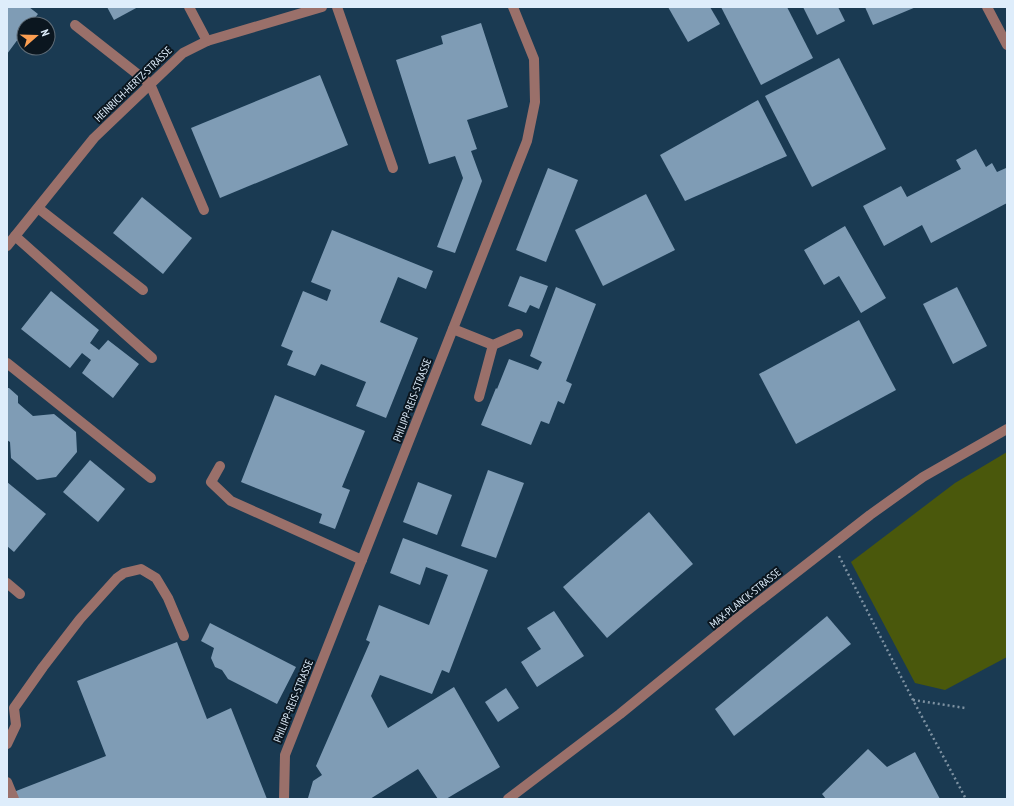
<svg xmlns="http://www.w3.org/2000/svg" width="1014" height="806" font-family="'PT Sans Narrow',sans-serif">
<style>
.built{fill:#1a3a52;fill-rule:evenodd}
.green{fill:#4a580c}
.building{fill:#7f9cb5}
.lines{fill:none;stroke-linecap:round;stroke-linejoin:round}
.path{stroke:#7e92a2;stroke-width:2.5;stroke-dasharray:2 3;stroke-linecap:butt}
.minor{stroke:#9a706a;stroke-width:10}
.labels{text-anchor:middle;stroke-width:4;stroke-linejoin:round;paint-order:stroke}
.street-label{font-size:11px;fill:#deedfb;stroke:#0b161f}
</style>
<rect width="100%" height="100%" fill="#162f43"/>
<path class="built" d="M7,7H1007V799H7ZM24,24H48V48H24Z"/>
<polygon class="green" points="1007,452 1007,657 945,690 915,683 851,562 955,483"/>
<g class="building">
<polygon points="7,7 29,7 38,14 30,24 24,24 24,31 7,54"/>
<polygon points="107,7 138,7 114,20"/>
<polygon points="668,7 710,7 720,24 688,42"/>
<polygon points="721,7 787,7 813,58 761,85"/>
<polygon points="803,7 838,7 845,21 817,35"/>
<polygon points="865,7 916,7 873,25"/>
<polygon points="481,23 508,107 467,120 477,149 471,151 482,181 455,253 437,247 463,178 455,156 429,164 396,60 443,44 441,36"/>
<polygon points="839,58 886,149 812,187 765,96"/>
<polygon points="320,75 348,145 220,198 191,128"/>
<polygon points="758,100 787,156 685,201 660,155"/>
<polygon points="976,149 986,167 992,163 997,172 1006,168 1007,170 1007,203 931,243 922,225 884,246 863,206 901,186 907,197 961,169 956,160"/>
<polygon points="548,168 578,180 546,262 516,250"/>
<polygon points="646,194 675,250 603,286 575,230"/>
<polygon points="142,197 192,238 163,274 113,233"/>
<polygon points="845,226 886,298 861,313 839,276 824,285 804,250"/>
<polygon points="332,230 433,271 426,289 398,277 380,322 418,338 386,418 356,406 366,382 321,364 315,376 287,365 293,351 281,346 303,291 327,301 331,290 311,282"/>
<polygon points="520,276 548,286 539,309 530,305 526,313 508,306"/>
<polygon points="556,287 596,304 566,381 572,384 564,404 558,401 549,424 541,421 531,445 481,425 496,388 497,389 509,359 538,370 542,362 530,356"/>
<polygon points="957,287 987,346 953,364 923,304"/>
<polygon points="51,291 99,330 90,343 99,350 108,340 139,364 113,398 82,373 91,360 82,353 70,368 21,329"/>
<polygon points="859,320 896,390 796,444 759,374"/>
<polygon points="7,388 9,388 18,396 18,403 33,416 54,414 76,432 77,452 56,477 37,480 11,458 10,442 7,440"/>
<polygon points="275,395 365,431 342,487 350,490 335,529 319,523 322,514 241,482"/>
<polygon points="90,460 125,489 98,522 63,492"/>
<polygon points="488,470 524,483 496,558 461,546"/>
<polygon points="7,482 46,514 14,552 7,546"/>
<polygon points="418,482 452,495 437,535 403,522"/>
<polygon points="649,512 693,564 607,638 563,587"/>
<polygon points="403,538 488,570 449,673 442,670 432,694 380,675 371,696 388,728 454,687 500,767 446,799 438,799 418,769 370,799 309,799 308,798 313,781 322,775 316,766 370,642 366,640 379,605 429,625 448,575 426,567 420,585 390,573"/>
<polygon points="554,611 584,656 537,687 521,662 541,649 527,628"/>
<polygon points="827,616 851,644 734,736 715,709"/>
<polygon points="210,623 296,667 277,704 228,679 222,670 215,667 211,658 214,648 201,641"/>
<polygon points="177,642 207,719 231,708 267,799 13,799 11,793 106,756 77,681"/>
<polygon points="506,688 519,708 498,722 485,702"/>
<polygon points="868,749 887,767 915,752 940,799 826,799 822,794"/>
</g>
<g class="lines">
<g class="path">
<polyline points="839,556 913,700 966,799"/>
<polyline points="913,700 965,708"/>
</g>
<g class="minor">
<polyline points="189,7 207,41"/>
<polyline points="337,7 393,168"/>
<polyline points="987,7 1007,45"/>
<polyline points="75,25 150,84 204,210"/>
<polyline points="38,208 143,290"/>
<polyline points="15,236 152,358"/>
<polyline points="7,246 94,138 183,53 207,41 322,7"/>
<polyline points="453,329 493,345 518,334"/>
<polyline points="7,363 151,478"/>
<polyline points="479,397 493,345"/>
<polyline points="220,466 211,482 231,501 362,560"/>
<polyline points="7,583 20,594"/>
<polyline points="7,744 16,725 14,708 43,667 80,619 117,578 124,573 141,569 156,578 168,598 184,636"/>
<polyline points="7,782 14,799"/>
<polyline points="284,799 285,755 527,141 535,102 534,59 513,7"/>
<polyline points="508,799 620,714 739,617 870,515 923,477 1007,429"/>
</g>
</g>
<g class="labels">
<g class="street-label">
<text transform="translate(133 84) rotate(-44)" y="4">HEINRICH-HERTZ-STRASSE</text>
<text transform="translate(412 400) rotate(-69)" y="4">PHILIPP-REIS-STRASSE</text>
<text transform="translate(745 598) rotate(-39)" y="4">MAX-PLANCK-STRASSE</text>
<text transform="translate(293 701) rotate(-68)" y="4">PHILIPP-REIS-STRASSE</text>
</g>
</g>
<rect width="1014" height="806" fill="none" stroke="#deedfb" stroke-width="16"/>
<g transform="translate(36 36) rotate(70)"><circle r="19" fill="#0b161f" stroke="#5f6c77"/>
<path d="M0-3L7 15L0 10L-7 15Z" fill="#fb9e51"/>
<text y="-6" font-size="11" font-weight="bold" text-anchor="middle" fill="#deedfb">N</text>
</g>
</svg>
